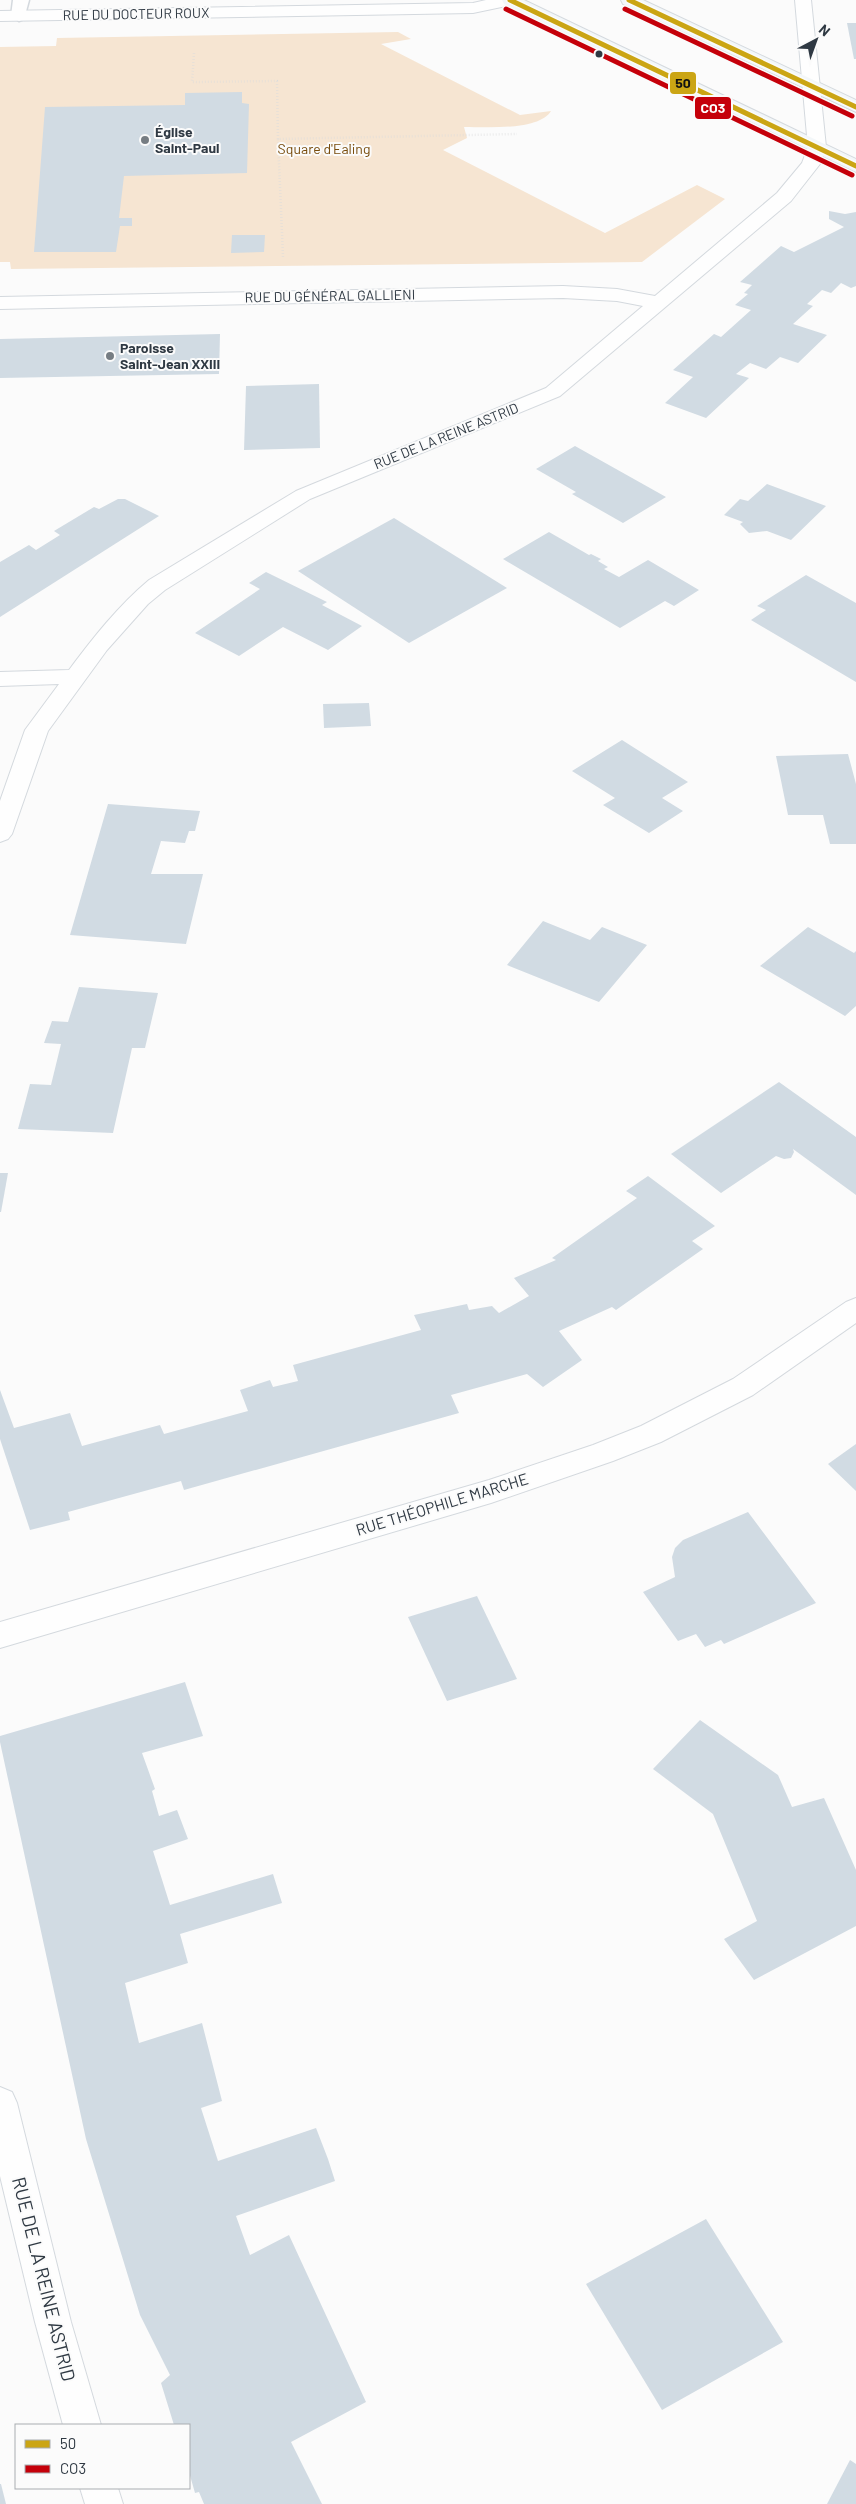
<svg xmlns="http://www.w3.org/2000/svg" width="856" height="2504" font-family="Barlow,sans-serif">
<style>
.green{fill:#f6e5d2}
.building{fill:#d1dbe3}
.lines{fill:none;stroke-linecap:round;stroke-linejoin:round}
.lane-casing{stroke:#d4d9de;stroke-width:3}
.street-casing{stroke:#d4d9de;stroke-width:2}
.secondary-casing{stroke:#d4d9de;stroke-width:2}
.path{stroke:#dadbdc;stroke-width:2.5;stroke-dasharray:0.5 2.5;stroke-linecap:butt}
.lane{fill:#fefefe;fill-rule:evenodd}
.street{fill:#fefefe;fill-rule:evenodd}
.secondary{fill:#f3f7f9;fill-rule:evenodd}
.bus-1-casing{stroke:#fbfbfb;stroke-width:8}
.bus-2-casing{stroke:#fbfbfb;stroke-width:8}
.bus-1{stroke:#cba514;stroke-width:5}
.bus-2{stroke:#c5000a;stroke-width:5}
.bus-dot{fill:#2f3943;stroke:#fbfbfb;stroke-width:2}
.poi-dot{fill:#767d83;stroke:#fbfbfb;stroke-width:2}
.labels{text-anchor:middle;stroke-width:4;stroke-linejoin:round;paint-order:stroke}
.far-street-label{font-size:14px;fill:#2f3943;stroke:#fbfbfb}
.far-poi-label{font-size:14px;font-weight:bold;fill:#2f3943;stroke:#fbfbfb;text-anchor:start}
.far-park-label{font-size:14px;fill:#784c0c;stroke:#fbfbfb}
.street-label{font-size:16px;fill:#2f3943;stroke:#fbfbfb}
.near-street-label{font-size:19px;fill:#2f3943;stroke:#fbfbfb}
.line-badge{stroke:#fbfbfb;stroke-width:2}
.badge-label{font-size:14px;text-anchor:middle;font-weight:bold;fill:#fff}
.pale-badge-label{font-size:14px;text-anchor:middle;font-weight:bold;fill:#111}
</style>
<rect width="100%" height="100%" fill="#fbfbfb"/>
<path class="green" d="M398,32L411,39L381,44L520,115L551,111C539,131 486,127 464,127L467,138L443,150L605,233L697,185L725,199L642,262L11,269L10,262H0V47L56,46L57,38Z"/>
<g class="building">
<polygon points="847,23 856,23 856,59 854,59"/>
<polygon points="242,92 242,103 249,104 247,173 124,176 119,218 132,218 132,226 120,226 116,252 34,252 45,107 185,105 185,93"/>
<polygon points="829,211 845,214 856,212 856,286 851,288 841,283 831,293 822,290 807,304 813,306 793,324 827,335 798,363 780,357 766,369 750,363 736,374 749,378 706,418 665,403 693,377 673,370 714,334 721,337 751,310 735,305 748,294 744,293 752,285 740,282 781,246 794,252 844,227 829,219"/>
<polygon points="232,235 265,235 264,252 231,253"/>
<polygon points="220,334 219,374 0,378 0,339"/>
<polygon points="319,384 320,448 244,450 246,386"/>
<polygon points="575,446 666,497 623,523 572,494 576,492 536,469"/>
<polygon points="767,484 826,506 791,540 767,531 749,533 740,524 743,522 724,515 740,499 748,501"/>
<polygon points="118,499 125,499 159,516 0,617 0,562 29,545 36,550 60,535 54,531 94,507 99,509"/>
<polygon points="394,518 470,565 507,588 409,643 298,571"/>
<polygon points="549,532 589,555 591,554 601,559 598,561 608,567 604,569 619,577 648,560 699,590 674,606 665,601 620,628 503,559"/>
<polygon points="266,572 327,602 322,605 362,626 328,650 283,627 239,656 195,633 260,589 249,583"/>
<polygon points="806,575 856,603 856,682 751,620 766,610 757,606"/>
<polygon points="369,703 371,726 324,728 323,704"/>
<polygon points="622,740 688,782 662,798 683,811 649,833 603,805 615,798 572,771"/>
<polygon points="848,754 856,784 856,844 830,844 823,815 788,815 776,756"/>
<polygon points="108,804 200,811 195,831 189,831 185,843 161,841 151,874 203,874 186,944 70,935"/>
<polygon points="543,921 590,940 602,927 647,945 599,1002 507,965"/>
<polygon points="808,927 854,953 856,951 856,1006 845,1016 760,966"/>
<polygon points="79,987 158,993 145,1048 132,1048 113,1133 18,1129 30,1084 51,1085 61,1044 44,1043 52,1021 68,1022"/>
<polygon points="779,1082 856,1137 856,1195 793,1149 794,1152 791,1158 784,1159 776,1156 721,1193 671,1154"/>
<polygon points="0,1173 8,1173 1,1212 0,1212"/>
<polygon points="648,1176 715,1226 692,1241 703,1249 616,1310 612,1307 559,1331 582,1360 543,1387 527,1374 451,1395 459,1413 184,1490 181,1481 68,1512 70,1520 30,1530 0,1439 0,1390 14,1428 70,1413 82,1446 160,1425 164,1434 248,1411 240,1390 270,1380 273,1387 298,1381 293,1365 421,1330 414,1315 467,1304 469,1310 492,1306 499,1313 529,1296 514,1278 556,1260 552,1258 637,1198 626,1191"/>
<polygon points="856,1444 856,1491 828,1464"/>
<polygon points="748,1512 816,1603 724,1644 721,1640 705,1647 696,1634 678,1641 643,1592 675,1577 672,1557 675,1548 683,1540"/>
<polygon points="477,1596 517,1679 447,1701 408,1617"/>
<polygon points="185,1682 203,1736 142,1753 155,1789 152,1791 159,1816 177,1810 188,1839 153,1851 170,1905 273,1874 282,1903 180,1934 188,1963 125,1983 139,2043 202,2023 222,2101 201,2108 218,2161 316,2128 328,2159 335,2181 236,2216 250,2255 289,2235 366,2402 291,2442 322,2504 204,2504 199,2492 195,2493 189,2472 189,2425 174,2425 161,2383 170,2375 140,2315 86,2139 0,1742 0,1736"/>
<polygon points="700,1720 778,1775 792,1807 824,1798 856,1870 856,1926 754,1980 724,1939 757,1921 713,1814 653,1769"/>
<polygon points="706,2219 783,2342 662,2410 586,2284"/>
<polygon points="850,2460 856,2464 856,2504 827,2504"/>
<polygon points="0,2484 1,2484 6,2504 0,2504"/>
</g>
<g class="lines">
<g class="lane-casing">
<polygon id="lane" points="13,0 29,0 24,19 19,21 11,16"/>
</g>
<g class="street-casing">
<g id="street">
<polygon points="486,0 518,0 516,4 473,13 0,21 0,11 473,3"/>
<path d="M795,0H811L826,147L820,164L791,201L560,396L310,499L165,590L148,604L107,650L48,731L12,834L8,839L0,842V801L25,730L59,684L0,686V672L69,670C93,638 118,606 149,580L296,491L546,388L643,306L617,301L563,298L0,309V297L563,286L617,289L655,296L777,193L802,163L808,147Z"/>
<polygon points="856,1298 856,1323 753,1395 661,1442 613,1461 491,1503 0,1648 0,1622 489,1480 593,1445 641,1426 733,1379 846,1302"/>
<polygon points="0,2087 12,2092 17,2103 71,2322 101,2425 63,2425 35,2322 0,2176"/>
<polygon points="80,2488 118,2488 123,2504 85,2504"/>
</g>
</g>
<g class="secondary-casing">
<g id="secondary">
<polygon points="502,0 524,0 856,159 856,172 504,4"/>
<polygon points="621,0 643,0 856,100 856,112 623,4"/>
</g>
</g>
<g class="path">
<polyline points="194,53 192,82 277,81 278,139"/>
<polyline points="283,257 278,139 517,134"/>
</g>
<use href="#lane" class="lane"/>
<use href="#street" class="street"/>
<use href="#secondary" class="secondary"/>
<g class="bus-1-casing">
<g id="bus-1">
<polyline points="510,0 856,166"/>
<polyline points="629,0 856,107"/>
</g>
</g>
<g class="bus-2-casing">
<g id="bus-2">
<polyline points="506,9 852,175"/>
<polyline points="625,9 852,116"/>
</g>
</g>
<use href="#bus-1" class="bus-1"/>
<use href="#bus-2" class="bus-2"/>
</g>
<circle class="bus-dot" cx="599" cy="54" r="4.5"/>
<g class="poi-dot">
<circle cx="145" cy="140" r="5"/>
<circle cx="110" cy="356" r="5"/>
</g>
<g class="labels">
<g class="far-street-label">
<text transform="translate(136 14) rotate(-1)" y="5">RUE DU DOCTEUR ROUX</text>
<text transform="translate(330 296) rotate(-1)" y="5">RUE DU GÉNÉRAL GALLIENI</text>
<text transform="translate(446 436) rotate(-22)" y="5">RUE DE LA REINE ASTRID</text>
</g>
<g class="far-poi-label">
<text x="155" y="137">Église<tspan x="155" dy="16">Saint-Paul</tspan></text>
<text x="120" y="353">Paroisse<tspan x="120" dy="16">Saint-Jean XXIII</tspan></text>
</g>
<g class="far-park-label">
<text x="324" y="154">Square d'Ealing</text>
</g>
<g class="street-label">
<text transform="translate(442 1504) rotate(-17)" y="6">RUE THÉOPHILE MARCHE</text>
</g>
<g class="near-street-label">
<text transform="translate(44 2279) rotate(76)" y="7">RUE DE LA REINE ASTRID</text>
</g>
</g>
<g class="line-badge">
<rect x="669" y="71" width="28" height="24" rx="5" fill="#cba514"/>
<rect x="694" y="96" width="38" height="24" rx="5" fill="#c5000a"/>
</g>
<g class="badge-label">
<text x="713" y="113">CO3</text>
</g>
<g class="pale-badge-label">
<text x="683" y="88">50</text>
</g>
<rect x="15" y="2424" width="175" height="65" fill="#fbfbfb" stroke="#a9adb1"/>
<rect x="25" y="2440" width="25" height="8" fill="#cba514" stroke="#a9adb1"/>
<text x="60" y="2449" font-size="15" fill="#2f3943">50</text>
<rect x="25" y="2465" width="25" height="8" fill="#c5000a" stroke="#a9adb1"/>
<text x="60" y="2474" font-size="15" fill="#2f3943">CO3</text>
<g transform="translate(816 40) rotate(41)" stroke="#fbfbfb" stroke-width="4" paint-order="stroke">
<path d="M0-4L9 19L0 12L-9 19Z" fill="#2f3943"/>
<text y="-8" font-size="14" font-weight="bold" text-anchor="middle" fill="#2f3943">N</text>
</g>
</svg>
